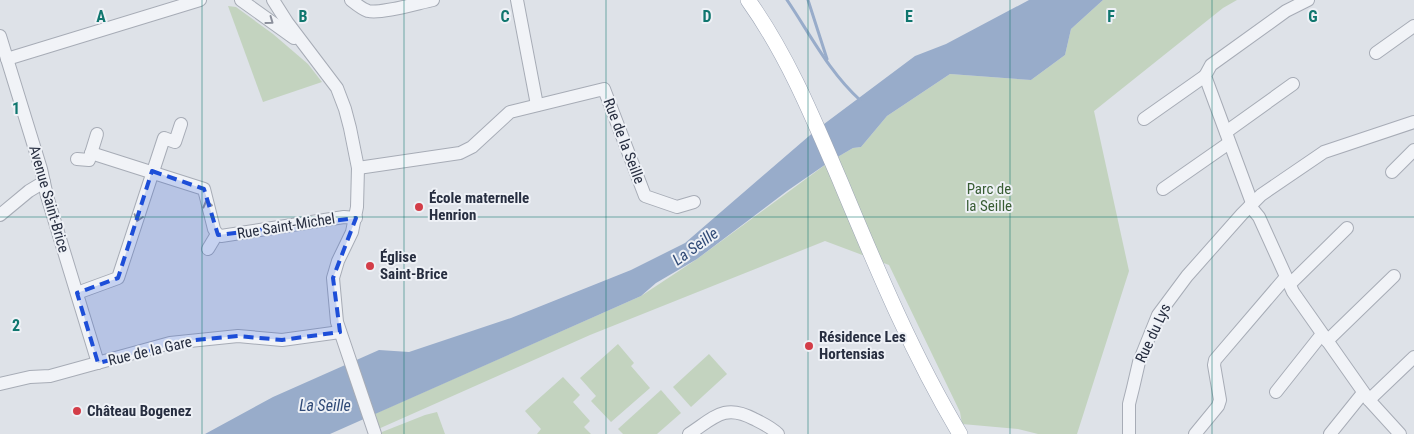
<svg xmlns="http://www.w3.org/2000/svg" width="1414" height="434" font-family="'Roboto Condensed',sans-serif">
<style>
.green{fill:#c3d3bf}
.water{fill:#98acca}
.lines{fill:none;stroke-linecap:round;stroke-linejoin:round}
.stream{stroke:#98acca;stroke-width:3}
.minor-casing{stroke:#a7acb6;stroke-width:14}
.major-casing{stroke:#9da5b5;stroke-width:16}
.minor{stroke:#f1f3f7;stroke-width:12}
.major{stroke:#fff;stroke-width:15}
.oneway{stroke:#8c909c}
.marked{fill:#1d4ed8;fill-opacity:0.2;stroke:#1d4ed8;stroke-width:4;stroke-dasharray:10 6;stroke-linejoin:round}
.grid{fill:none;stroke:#0f766e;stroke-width:1;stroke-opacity:0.55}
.poi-dot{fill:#d33d48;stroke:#eef1f6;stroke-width:2}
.labels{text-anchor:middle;stroke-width:4;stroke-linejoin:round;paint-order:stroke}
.street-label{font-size:15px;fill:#272e40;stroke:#eef1f6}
.park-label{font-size:15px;fill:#385c33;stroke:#eef1f6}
.poi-label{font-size:15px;font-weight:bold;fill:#272e40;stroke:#eef1f6;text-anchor:start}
.water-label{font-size:16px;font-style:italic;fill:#2f4976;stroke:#eef1f6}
.grid-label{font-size:16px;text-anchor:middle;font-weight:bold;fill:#0f766e;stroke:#eef1f6;stroke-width:4;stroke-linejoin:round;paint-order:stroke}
</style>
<rect width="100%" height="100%" fill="#dee2e8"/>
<g class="green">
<polygon points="1103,0 1237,0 1223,8 1094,111 1129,271 1077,434 1038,434 1018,429 962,424 960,412 889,265 825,241 590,335 376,430 372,415 641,296 697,259 829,162 853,148 861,147 887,116 950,74 1031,80 1065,55 1071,29"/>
<polygon points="228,6 236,7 273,34 308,64 322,82 263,102"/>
<polygon points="618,344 634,363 631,366 650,388 611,422 591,401 596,396 580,378"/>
<polygon points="709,354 727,374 691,407 673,387"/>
<polygon points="563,377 580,395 573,402 590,421 584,427 591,434 537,434 541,429 525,411"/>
<polygon points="661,390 681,413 657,434 623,434 618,429"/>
<polygon points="437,412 445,434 382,434 382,432 425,415"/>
</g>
<polygon class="water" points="1029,0 1103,0 1071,29 1065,55 1031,80 950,74 887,116 861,147 853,148 829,162 787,191 697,259 656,283 641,296 330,434 205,434 273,397 379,350 409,352 511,318 631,270 685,243 816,130 915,56 946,44"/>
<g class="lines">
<g class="stream">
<path d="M787,0C810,34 829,72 860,100"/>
<polyline points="808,0 827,59"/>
</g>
<g class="minor-casing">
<g id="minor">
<polyline points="241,0 294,38"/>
<polyline points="273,0 287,22 337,88 345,109 350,128 358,168 357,207 352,232 338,261 333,278 337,322 375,434"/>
<path d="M351,0C356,4 362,9 368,11C382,14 418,3 433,0"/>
<polyline points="517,0 537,105"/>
<polyline points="0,36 41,169 47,196 98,363"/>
<polyline points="1376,53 1414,26"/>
<polyline points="7,59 200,0"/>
<polyline points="1144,119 1205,76"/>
<polyline points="1226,132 1293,84"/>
<polyline points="91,153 204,189 214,229 217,234 221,236 344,217 356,218"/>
<polyline points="77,159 89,160 97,134"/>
<polyline points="358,168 460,153 472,147 510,112 604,89 645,196 677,207 694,202"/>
<polyline points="1392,172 1414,150"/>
<polyline points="1163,189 1229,143"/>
<polyline points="1252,203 1205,76 1211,65 1286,11 1308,0"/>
<polyline points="1250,206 1259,217 1293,292 1369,400 1400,434"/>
<polyline points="0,215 29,191 44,182"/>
<polyline points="208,249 217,234"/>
<polyline points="1290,284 1347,228"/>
<polyline points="77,293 118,278 164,138 175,142 181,124"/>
<polyline points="1327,341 1394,276"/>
<polyline points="0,384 30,377 50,376 170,343 238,336 282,340 340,332"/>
<polyline points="1276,392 1322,334"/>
<polyline points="1369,400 1414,357"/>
<path d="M689,434C714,418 724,403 754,419C762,423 771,427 778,434"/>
<polyline points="1129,434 1129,404 1133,388 1139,362 1158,315 1187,276 1242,214 1261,195 1324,152 1414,122"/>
<polyline points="1195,434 1218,406 1220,400 1214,365 1215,360 1286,277"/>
<polyline points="1330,434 1363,393"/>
</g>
</g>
<g class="major-casing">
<path id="major" d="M748,0C788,56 814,120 841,183C877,269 912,354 960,434"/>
</g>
<use href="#minor" class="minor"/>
<use href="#major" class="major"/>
</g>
<defs><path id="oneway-chevron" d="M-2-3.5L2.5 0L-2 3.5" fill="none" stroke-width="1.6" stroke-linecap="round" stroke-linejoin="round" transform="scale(1.25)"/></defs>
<g class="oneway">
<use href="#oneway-chevron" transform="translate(270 21) rotate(36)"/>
<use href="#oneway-chevron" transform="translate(207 204) rotate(-104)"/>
<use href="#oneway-chevron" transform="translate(138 218) rotate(108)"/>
</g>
<path class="marked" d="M152,171L204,189L218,235L356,218L333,278L340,332L282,340L238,336L195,340L98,363L77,293L118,278Z"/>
<path class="grid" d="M202,0V434M404,0V434M606,0V434M808,0V434M1010,0V434M1212,0V434M0,217H1414"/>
<g class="poi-dot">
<circle cx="419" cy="207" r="5"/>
<circle cx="370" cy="266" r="5"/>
<circle cx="809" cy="346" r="5"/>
<circle cx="77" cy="411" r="5"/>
</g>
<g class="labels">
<g class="street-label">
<text transform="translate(624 141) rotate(69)" y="5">Rue de la Seille</text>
<text transform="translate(49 199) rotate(74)" y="5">Avenue Saint-Brice</text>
<text transform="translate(286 226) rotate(-9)" y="5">Rue Saint-Michel</text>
<text transform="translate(1153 333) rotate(-65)" y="5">Rue du Lys</text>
<text transform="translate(150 351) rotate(-13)" y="5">Rue de la Gare</text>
</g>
<g class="park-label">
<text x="989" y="194">Parc de<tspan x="989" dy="17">la Seille</tspan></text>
</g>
<g class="poi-label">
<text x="429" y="203">École maternelle<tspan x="429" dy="17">Henrion</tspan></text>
<text x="380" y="262">Église<tspan x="380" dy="17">Saint-Brice</tspan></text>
<text x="819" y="342">Résidence Les<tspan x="819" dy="17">Hortensias</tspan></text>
<text x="87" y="416">Château Bogenez</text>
</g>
<g class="water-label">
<text transform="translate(695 246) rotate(-36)" y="6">La Seille</text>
<text x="325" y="411">La Seille</text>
</g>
</g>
<g class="grid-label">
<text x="101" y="22">A</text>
<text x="303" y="22">B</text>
<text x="505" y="22">C</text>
<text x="707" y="22">D</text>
<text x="909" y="22">E</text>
<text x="1111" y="22">F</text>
<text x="1313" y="22">G</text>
<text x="16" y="114">1</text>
<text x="16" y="331">2</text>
</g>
</svg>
